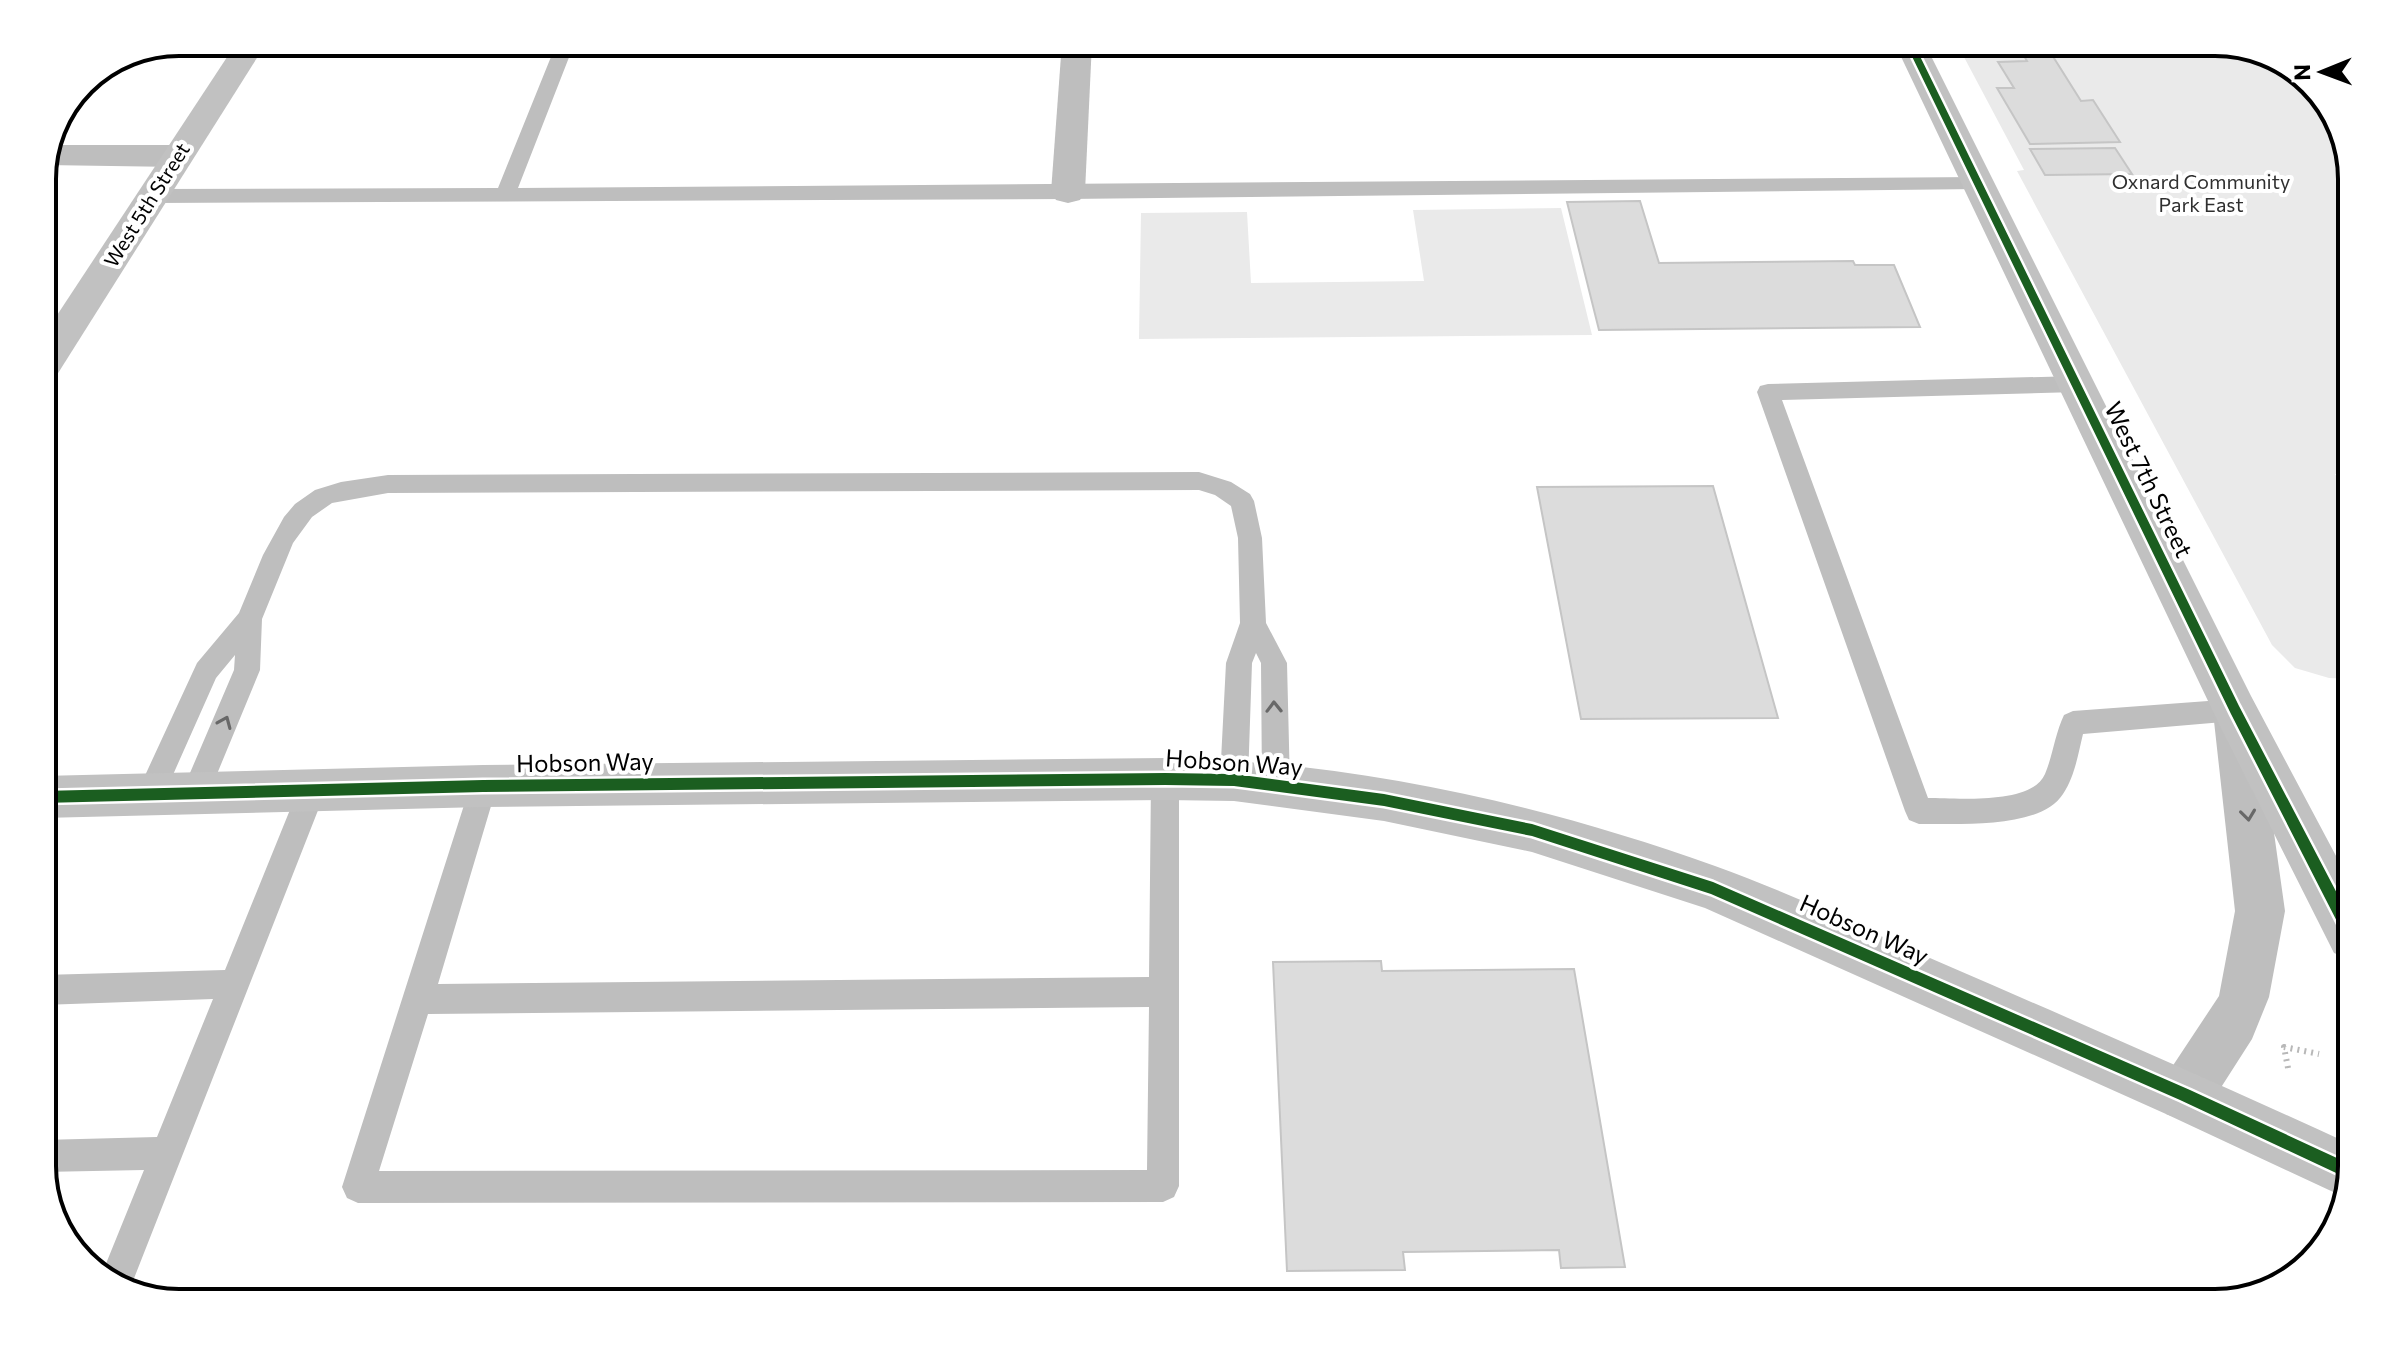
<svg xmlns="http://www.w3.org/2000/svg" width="2394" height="1345" font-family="Commissioner,sans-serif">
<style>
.green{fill:#eaeaea}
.building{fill:#dcdcdc;stroke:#c5c5c5;stroke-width:2}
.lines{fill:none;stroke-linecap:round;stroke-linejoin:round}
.path{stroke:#b8b8b8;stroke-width:6;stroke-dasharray:2 5;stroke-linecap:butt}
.lane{fill:#bebebe;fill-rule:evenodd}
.street{fill:#bebebe;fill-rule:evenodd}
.secondary{fill:#c1c1c1;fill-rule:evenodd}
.cycleway-casing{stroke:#fff;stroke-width:5}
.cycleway{fill:#1b5e20;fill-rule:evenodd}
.oneway{stroke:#686868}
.labels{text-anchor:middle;stroke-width:8;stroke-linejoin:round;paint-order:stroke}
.far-park-label{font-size:20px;fill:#2f2f2f;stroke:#fff}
.far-street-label{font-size:20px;fill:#000;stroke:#fff}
.street-label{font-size:24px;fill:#000;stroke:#fff}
.rim{fill:none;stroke:#000;stroke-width:4}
</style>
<rect width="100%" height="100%" fill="#fff"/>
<g class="green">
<polygon points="1956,42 2215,42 2283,60 2333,110 2352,171 2352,474 2335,474 2352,502 2352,679 2329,678 2295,668 2272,645 2017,171 2024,170"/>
<polygon points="1561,208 1592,335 1139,339 1141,213 1247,212 1251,283 1424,281 1413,210"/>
</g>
<g class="building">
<polygon points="2019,47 2047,47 2081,101 2093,100 2120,142 2030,144 1997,88 2014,88 1998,62 2027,61"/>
<polygon points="2115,148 2132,174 2045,175 2030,149"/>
<polygon points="1640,201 1659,263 1853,261 1855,265 1894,265 1920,327 1599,330 1567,202"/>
<polygon points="1713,486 1778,718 1581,719 1537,487"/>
<polygon points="1381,961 1382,971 1574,969 1625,1267 1561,1268 1559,1250 1403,1252 1405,1270 1287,1271 1273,962"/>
</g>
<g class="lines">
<polyline class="path" points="2288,1068 2284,1047 2319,1054"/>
<g class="lane">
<polygon points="557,42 575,42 518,188 1979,177 1989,183 1979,189 1068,199 153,203 143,196 153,189 498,188"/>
<path d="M2077,376L2085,378L2088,384L2085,390L2077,392L1782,400L1928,798C1957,798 2032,805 2045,774C2053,755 2055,734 2064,715L2073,711L2235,699L2244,702L2248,710L2244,718L2235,721L2083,734C2078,754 2075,776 2063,794C2040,830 1957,823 1919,824L1909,820L1905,811L1757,392L1760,386L1768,384Z"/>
<polygon points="1199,472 1231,482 1250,494 1254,501 1262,538 1266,623 1287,663 1290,785 1286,794 1276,797 1266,794 1262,785 1261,663 1256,653 1252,663 1248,780 1244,789 1234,792 1224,789 1220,780 1226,663 1240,623 1238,538 1231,506 1215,495 1199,490 388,493 332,503 312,517 293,543 262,619 260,670 205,803 195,806 185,803 181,794 234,670 235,655 216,678 160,804 150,807 140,804 136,795 197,663 239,613 263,555 284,517 295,504 315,490 341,482 388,475"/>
<path d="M1165,767L1175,770L1179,779V1186L1174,1197L1163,1202L358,1203L347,1198L342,1187L473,777L483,774L493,777L497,786L438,984L1149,977L1151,779L1155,770ZM1149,1007L1147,1170L379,1171L428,1014Z"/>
<polygon points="312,778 322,781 326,790 131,1286 129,1290 111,1285 101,1276 144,1170 42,1172 42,1140 157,1137 213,999 42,1005 42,975 225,970 298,790 302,781"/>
</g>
<g class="street">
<polygon points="1062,42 1092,42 1085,192 1080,200 1068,203 1056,200 1051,192"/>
<polygon points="54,145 177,145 189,149 194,156 189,163 177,167 45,165"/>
<polygon points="2235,693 2251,698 2257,712 2285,911 2269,997 2252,1039 2204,1114 2185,1121 2166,1114 2159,1095 2166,1076 2219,996 2235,911 2213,712 2219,698"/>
</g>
<g class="secondary">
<polygon points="237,42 267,42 55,378 42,381 42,338"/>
<polygon points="1894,42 1924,42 2251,696 2352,886 2352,960 2334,953 2219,724"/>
<path d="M1165,758C1351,761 1540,803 1715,866C1796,895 1874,934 1953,968C2087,1026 2220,1084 2352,1145V1166L2344,1197L2166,1114L1705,908L1532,852L1384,821L1234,801L1165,800L483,807L42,818V776L483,765Z"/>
</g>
<g class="cycleway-casing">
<g id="cycleway">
<polygon points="1905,42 1913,42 2239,706 2352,922 2352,942 2347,941 2231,714"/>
<polygon points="1165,773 1234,774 1384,794 1532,824 1713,882 2190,1090 2352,1165 2349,1179 2180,1100 1711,894 1532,836 1384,806 1234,786 1165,785 483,792 42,803 42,791 483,780"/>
</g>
</g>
<use href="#cycleway" class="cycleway"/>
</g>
<defs><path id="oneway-chevron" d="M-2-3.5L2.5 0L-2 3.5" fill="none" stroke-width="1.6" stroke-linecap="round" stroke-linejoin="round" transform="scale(2)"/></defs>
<g class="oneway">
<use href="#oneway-chevron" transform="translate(1274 707) rotate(-91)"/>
<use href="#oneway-chevron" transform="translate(225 722) rotate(-67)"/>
<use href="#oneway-chevron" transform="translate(2248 815) rotate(83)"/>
</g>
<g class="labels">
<g class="far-park-label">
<text x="2201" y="189">Oxnard Community<tspan x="2201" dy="23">Park East</tspan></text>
</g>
<g class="far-street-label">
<text transform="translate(147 205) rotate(-58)" y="7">West 5th Street</text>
</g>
<g class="street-label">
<text transform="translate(2148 480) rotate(64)" y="8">West 7th Street</text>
<text transform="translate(585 763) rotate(-1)" y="8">Hobson Way</text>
<text transform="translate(1234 763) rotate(4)" y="8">Hobson Way</text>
<text transform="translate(1864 930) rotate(24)" y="8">Hobson Way</text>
</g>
</g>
<path d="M0 0H2394V1345H0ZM179 56H2215A123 123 0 0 1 2338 179V1166A123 123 0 0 1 2215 1289H179A123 123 0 0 1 56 1166V179A123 123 0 0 1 179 56Z" fill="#fff" fill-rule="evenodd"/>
<path class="rim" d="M179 56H2215A123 123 0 0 1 2338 179V1166A123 123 0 0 1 2215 1289H179A123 123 0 0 1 56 1166V179A123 123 0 0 1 179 56Z"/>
<g transform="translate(2322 72) rotate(269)" stroke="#ffffff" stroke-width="6" paint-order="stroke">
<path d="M0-6L14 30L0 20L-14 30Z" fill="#000000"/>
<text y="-12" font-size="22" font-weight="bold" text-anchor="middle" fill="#000000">N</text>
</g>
</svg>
